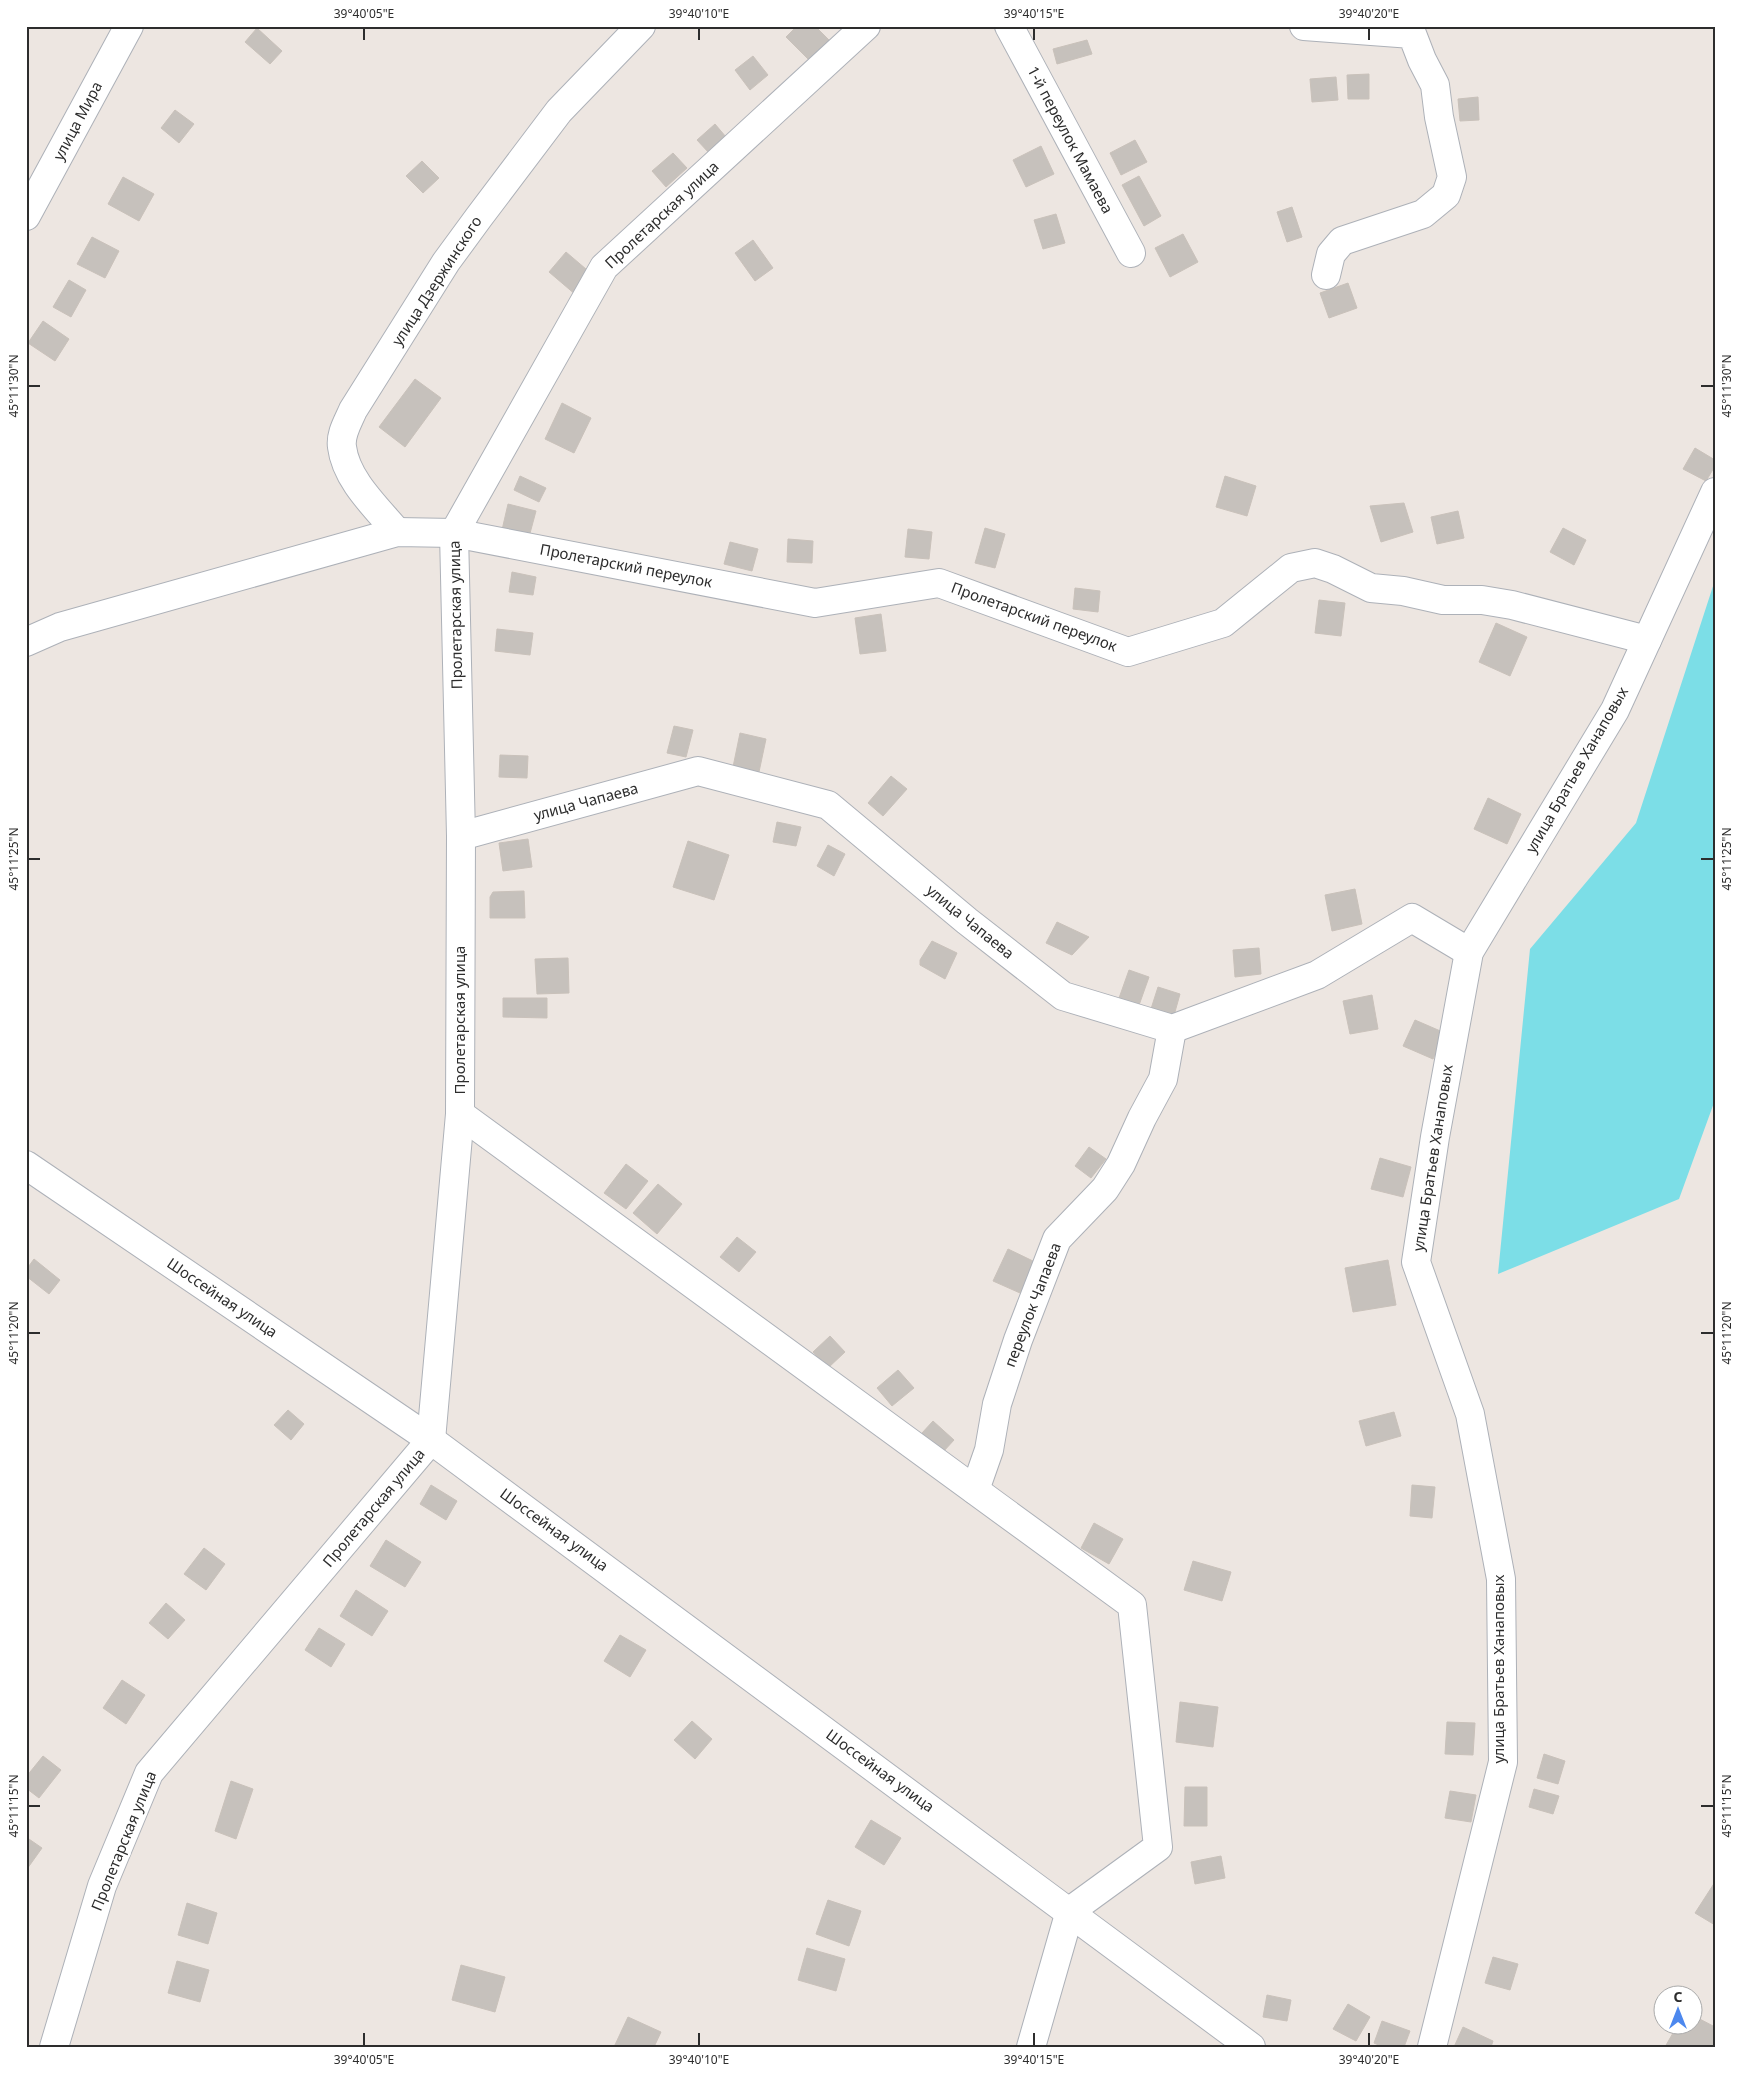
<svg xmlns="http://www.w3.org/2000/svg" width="1741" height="2073" font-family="'Noto Sans',sans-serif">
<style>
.water{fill:#7cdee7}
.building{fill:#c6c1bc;stroke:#c9c1ba}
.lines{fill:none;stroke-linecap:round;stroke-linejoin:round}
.minor-casing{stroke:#adb1b8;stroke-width:30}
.minor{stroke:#fff;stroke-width:28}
.ticks{fill:none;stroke:#2d2d2d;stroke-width:2}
.labels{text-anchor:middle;stroke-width:5;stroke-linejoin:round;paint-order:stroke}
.street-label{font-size:15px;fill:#2d2d2d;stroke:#fff}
.neatline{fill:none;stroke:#2d2d2d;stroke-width:2}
.ticks-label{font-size:12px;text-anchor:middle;fill:#2d2d2d}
</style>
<rect width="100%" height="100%" fill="#ede6e1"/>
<polygon class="water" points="1715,580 1715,1100 1679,1199 1498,1274 1530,949 1636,823"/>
<g class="building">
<polygon points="797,26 815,26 830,41 810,61 786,37"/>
<polygon points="257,28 282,51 270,64 245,42"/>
<polygon points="1087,40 1092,54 1057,64 1053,49"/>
<polygon points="753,56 768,75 750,90 735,70"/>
<polygon points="1369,74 1369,99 1348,99 1347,75"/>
<polygon points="1336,77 1338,100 1312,102 1310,79"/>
<polygon points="1478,97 1479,120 1460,121 1458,99"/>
<polygon points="175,110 194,124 179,143 161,128"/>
<polygon points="715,124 726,137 709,153 697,140"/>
<polygon points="1135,140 1147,162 1121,175 1110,153"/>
<polygon points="1041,146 1054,174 1026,187 1013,160"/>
<polygon points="673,153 687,168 666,187 652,171"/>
<polygon points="422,161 439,178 423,193 406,176"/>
<polygon points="1139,176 1161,216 1144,226 1122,185"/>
<polygon points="123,177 154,194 139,221 108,204"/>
<polygon points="1292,207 1302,237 1287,242 1277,212"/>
<polygon points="1056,214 1065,243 1043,249 1034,220"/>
<polygon points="1183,234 1198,262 1170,277 1155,248"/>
<polygon points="92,237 119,251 105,278 77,264"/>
<polygon points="753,240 773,268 755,281 735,253"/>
<polygon points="566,252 593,275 576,295 549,272"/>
<polygon points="69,280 86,290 71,317 53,307"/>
<polygon points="1348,283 1357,308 1329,318 1320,293"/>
<polygon points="43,321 69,339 55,361 28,343"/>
<polygon points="415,379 441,398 405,447 379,427"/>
<polygon points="562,403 591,418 574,453 545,439"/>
<polygon points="1695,448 1715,460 1715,466 1706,481 1683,469"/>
<polygon points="520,476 546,488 539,502 514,490"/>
<polygon points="1225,476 1256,486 1247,516 1216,507"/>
<polygon points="1404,503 1413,532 1381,542 1370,506"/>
<polygon points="508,504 536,511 529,537 502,530"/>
<polygon points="1458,511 1464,538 1437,544 1431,517"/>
<polygon points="985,528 1005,534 995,568 975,563"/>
<polygon points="1563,528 1586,540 1574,565 1550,552"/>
<polygon points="908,529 932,532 929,559 905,557"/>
<polygon points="788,539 813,541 812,563 787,562"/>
<polygon points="730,542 758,549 752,571 724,564"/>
<polygon points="512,572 536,577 533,595 509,592"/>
<polygon points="1075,588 1100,591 1098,612 1073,609"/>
<polygon points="1319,600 1345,603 1341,636 1315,633"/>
<polygon points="881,614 886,651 860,654 855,618"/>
<polygon points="1496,623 1527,637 1510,676 1479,662"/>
<polygon points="497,629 533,633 530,655 495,651"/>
<polygon points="674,726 693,730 686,757 667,753"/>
<polygon points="740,733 766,739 759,772 733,767"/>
<polygon points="500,755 528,756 527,778 499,777"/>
<polygon points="891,776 907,789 883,816 868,803"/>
<polygon points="1488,798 1521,814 1507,844 1474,829"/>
<polygon points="777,822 801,827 796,846 773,842"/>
<polygon points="528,839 532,867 503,871 499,843"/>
<polygon points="688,841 729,855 714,900 673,887"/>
<polygon points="828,845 845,854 834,876 817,866"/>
<polygon points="1355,889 1362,924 1332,931 1325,895"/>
<polygon points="524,891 525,918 490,918 490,897 493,892"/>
<polygon points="1057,922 1089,937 1072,955 1046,943"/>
<polygon points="932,941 957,953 945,979 920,965 920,960"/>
<polygon points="1259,948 1261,974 1235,977 1233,950"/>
<polygon points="568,958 569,993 537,994 535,959"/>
<polygon points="1129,970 1149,977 1138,1008 1118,1001"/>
<polygon points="1158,987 1180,994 1173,1019 1150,1012"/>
<polygon points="1372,995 1378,1029 1350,1034 1343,1001"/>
<polygon points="503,998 547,998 547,1018 503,1017"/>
<polygon points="1415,1020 1445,1033 1433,1059 1403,1046"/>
<polygon points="1089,1147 1106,1159 1091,1178 1075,1166"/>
<polygon points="1380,1158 1411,1167 1403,1197 1371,1189"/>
<polygon points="626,1164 648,1181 626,1209 604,1193"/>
<polygon points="658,1184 682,1204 657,1234 633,1213"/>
<polygon points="737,1237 756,1252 739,1272 720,1257"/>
<polygon points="1008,1249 1035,1262 1020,1293 993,1281"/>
<polygon points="34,1259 60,1280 49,1294 26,1276 26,1270"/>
<polygon points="1388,1260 1396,1305 1353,1312 1345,1268"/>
<polygon points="830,1336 845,1352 828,1368 813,1352"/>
<polygon points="898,1370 914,1388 892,1406 877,1388"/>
<polygon points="288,1410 304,1424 291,1440 274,1425"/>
<polygon points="1394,1412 1401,1436 1366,1446 1359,1421"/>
<polygon points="933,1421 954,1440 943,1452 922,1433"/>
<polygon points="431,1485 457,1501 446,1520 420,1504"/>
<polygon points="1412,1485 1435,1487 1432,1518 1410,1516"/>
<polygon points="1094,1523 1123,1539 1109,1564 1081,1548"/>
<polygon points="386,1540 421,1562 405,1587 370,1566"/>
<polygon points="204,1548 225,1564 206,1590 184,1574"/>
<polygon points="1193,1561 1231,1572 1222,1601 1184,1590"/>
<polygon points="356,1590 388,1611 372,1636 340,1616"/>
<polygon points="166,1603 185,1620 168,1639 149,1623"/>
<polygon points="319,1628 345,1644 331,1667 305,1650"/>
<polygon points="620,1635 646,1650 630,1677 604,1661"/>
<polygon points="122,1680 145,1695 126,1724 103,1708"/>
<polygon points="1180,1702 1218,1707 1213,1747 1176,1742"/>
<polygon points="692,1721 712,1739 695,1759 674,1740"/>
<polygon points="1447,1722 1475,1723 1473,1755 1445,1754"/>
<polygon points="1544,1754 1565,1761 1558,1784 1537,1778"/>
<polygon points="43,1756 61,1770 39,1798 26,1788 26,1777"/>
<polygon points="231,1781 253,1789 236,1839 215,1831"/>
<polygon points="1185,1787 1207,1787 1207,1826 1184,1826"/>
<polygon points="1534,1789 1559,1796 1553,1814 1529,1807"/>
<polygon points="1450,1791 1476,1795 1471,1822 1445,1818"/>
<polygon points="871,1820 901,1838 884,1865 855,1847"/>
<polygon points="26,1837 42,1848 27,1869 26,1868"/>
<polygon points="1221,1856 1225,1878 1195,1884 1191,1862"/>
<polygon points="1715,1882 1715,1925 1695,1913"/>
<polygon points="828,1900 861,1911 849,1946 816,1934"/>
<polygon points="187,1903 217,1913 208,1944 178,1935"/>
<polygon points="807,1948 845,1959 836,1991 798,1980"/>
<polygon points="1493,1957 1518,1964 1510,1990 1485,1983"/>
<polygon points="177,1961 209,1970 200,2002 168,1993"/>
<polygon points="461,1965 505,1977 495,2012 452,2000"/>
<polygon points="1267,1995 1291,2000 1287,2021 1263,2017"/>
<polygon points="1348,2004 1370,2017 1356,2041 1333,2029"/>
<polygon points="1694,2016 1715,2027 1715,2047 1665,2047 1677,2026 1694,2026"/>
<polygon points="628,2017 661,2032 654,2047 614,2047"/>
<polygon points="1382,2021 1410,2031 1404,2047 1383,2047 1374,2043"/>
<polygon points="1463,2027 1493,2041 1491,2047 1454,2047"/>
</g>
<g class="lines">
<g class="minor-casing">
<g id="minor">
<polyline points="1009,26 1131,253"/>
<polyline points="1304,26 1412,34 1422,60 1435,85 1439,117 1452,177 1446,195 1423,214 1342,241 1331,254 1326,275"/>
<polyline points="26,216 129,26"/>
<path d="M397,532C377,508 346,480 342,447C340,434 348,422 353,410L446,262L479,217L559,111L641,26"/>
<polyline points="26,642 60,627 397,532 454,533 815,603 939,583 1128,652 1223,623 1291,568 1315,563 1333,569 1371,588 1403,591 1443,600 1482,600 1512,605 1647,640"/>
<polyline points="461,836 698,771 828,805 967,921 1063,996 1172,1029 1317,975 1412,918 1469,952"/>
<polyline points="460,1114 1132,1605 1158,1847 1070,1911 1031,2047"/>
<polyline points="26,1165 431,1440 1251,2047"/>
<polyline points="975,1490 989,1450 997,1404 1018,1340 1057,1239 1105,1189 1121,1164 1142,1118 1163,1079 1172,1029"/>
<polyline points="54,2047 102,1886 149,1773 431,1440 460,1114 461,836 454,533 604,267 866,26"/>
<polyline points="1432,2047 1503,1762 1501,1579 1470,1414 1416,1262 1435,1137 1469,952 1615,710 1715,492"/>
</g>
</g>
<use href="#minor" class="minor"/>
</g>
<path class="ticks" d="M364,28V40M699,28V40M1034,28V40M1369,28V40M28,386H40M1701,386H1714M28,859H40M1701,859H1714M28,1333H40M1701,1333H1714M28,1806H40M1701,1806H1714M364,2033V2046M699,2033V2046M1034,2033V2046M1369,2033V2046"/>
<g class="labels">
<g class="street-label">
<text transform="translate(78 121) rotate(-62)" y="5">улица Мира</text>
<text transform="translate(1070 140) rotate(62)" y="5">1-й переулок Мамаева</text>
<text transform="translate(662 215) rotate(-43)" y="5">Пролетарская улица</text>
<text transform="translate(437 281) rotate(-57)" y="5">улица Дзержинского</text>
<text transform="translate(626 566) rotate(11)" y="5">Пролетарский переулок</text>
<text transform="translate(456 615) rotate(-91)" y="5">Пролетарская улица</text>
<text transform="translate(1034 617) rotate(20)" y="5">Пролетарский переулок</text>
<text transform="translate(1577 770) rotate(-60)" y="5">улица Братьев Ханаповых</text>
<text transform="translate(586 802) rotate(-15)" y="5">улица Чапаева</text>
<text transform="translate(970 922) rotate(39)" y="5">улица Чапаева</text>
<text transform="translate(460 1020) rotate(-90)" y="5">Пролетарская улица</text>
<text transform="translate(1433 1158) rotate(-81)" y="5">улица Братьев Ханаповых</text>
<text transform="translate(222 1298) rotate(34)" y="5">Шоссейная улица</text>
<text transform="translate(1033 1305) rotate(-69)" y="5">переулок Чапаева</text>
<text transform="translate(374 1508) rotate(-50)" y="5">Пролетарская улица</text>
<text transform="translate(554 1530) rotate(36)" y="5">Шоссейная улица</text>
<text transform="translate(1499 1669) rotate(-90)" y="5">улица Братьев Ханаповых</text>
<text transform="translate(880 1771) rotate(36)" y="5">Шоссейная улица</text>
<text transform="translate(124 1841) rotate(-68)" y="5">Пролетарская улица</text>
</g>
</g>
<rect width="1741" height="2073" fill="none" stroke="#ffffff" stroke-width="55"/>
<g transform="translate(1678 2010)"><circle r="24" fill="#ffffff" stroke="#ababab"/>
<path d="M0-4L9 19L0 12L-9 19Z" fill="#4d88ee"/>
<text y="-8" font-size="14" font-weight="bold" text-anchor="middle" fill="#2d2d2d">С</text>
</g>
<rect x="28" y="28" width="1686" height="2018" class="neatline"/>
<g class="ticks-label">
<text x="364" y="18">39°40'05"E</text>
<text x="699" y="18">39°40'10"E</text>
<text x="1034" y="18">39°40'15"E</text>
<text x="1369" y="18">39°40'20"E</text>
<text transform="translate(14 386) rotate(-90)" y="4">45°11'30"N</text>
<text transform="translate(1727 386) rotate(-90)" y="4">45°11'30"N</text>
<text transform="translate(14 859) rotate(-90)" y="4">45°11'25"N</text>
<text transform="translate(1727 859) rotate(-90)" y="4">45°11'25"N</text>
<text transform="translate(14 1333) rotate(-90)" y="4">45°11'20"N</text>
<text transform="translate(1727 1333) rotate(-90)" y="4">45°11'20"N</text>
<text transform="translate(14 1806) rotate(-90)" y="4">45°11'15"N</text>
<text transform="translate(1727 1806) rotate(-90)" y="4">45°11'15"N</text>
<text x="364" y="2064">39°40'05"E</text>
<text x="699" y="2064">39°40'10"E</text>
<text x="1034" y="2064">39°40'15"E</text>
<text x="1369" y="2064">39°40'20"E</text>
</g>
</svg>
